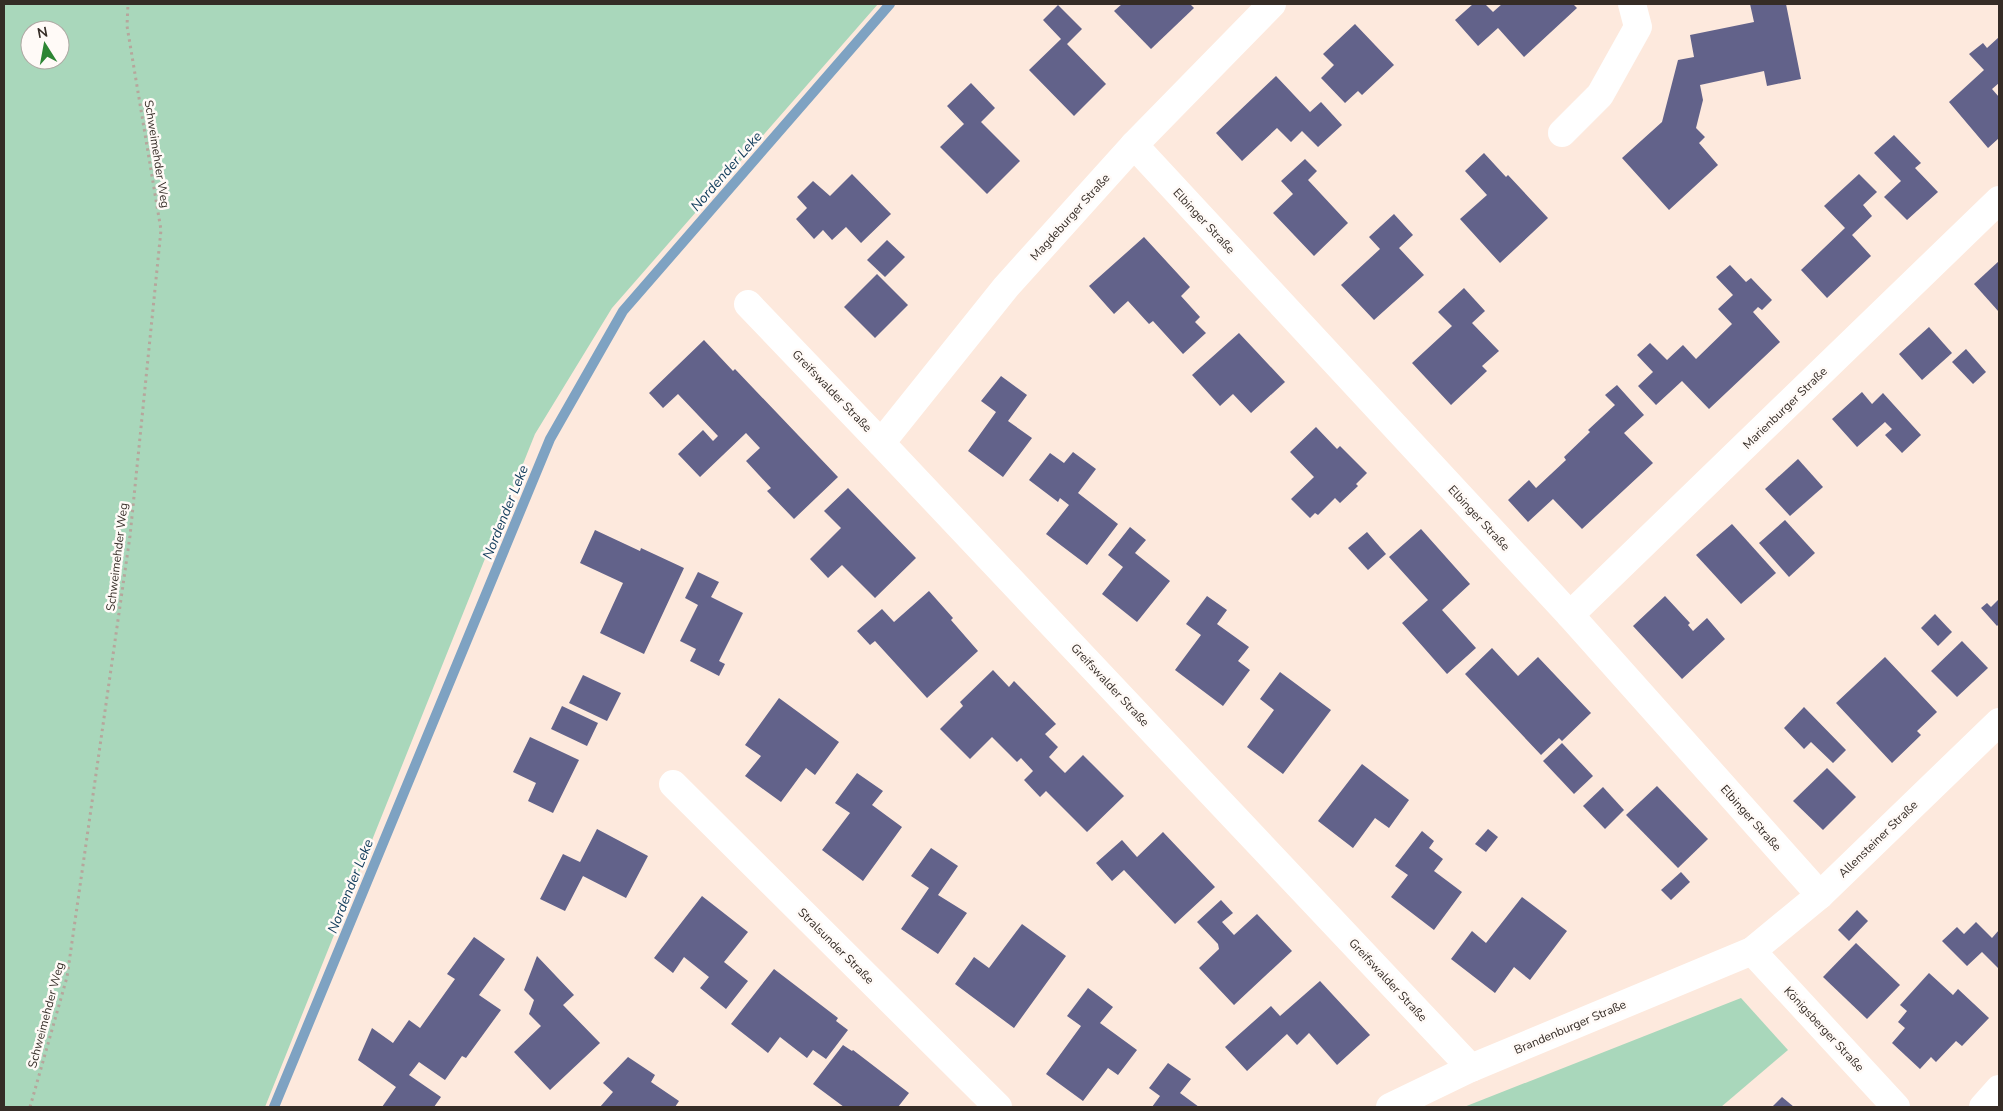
<svg xmlns="http://www.w3.org/2000/svg" width="2003" height="1111" font-family="'Nunito Sans',sans-serif">
<style>
.green{fill:#a9d7bb;fill-rule:evenodd}
.lines{fill:none;stroke-linecap:round;stroke-linejoin:round}
.stream{stroke:#7ea2c2;stroke-width:10}
.building{fill:#62628a}
.path{stroke:#b6a69c;stroke-width:3;stroke-dasharray:2.5 4;stroke-linecap:butt}
.minor{stroke:#fff;stroke-width:28}
.labels{text-anchor:middle;stroke-width:5;stroke-linejoin:round;paint-order:stroke}
.street-label{font-size:12px;fill:#352c26;stroke:#fffaf7}
.water-label{font-size:14px;font-style:italic;fill:#0e3959;stroke:#fffaf7}
</style>
<rect width="100%" height="100%" fill="#fde9dd"/>
<g class="green">
<path d="M4,4H878L612,308L535,434L265,1107H4ZM30,30H60V60H30Z"/>
<polygon points="1741,998 1788,1050 1721,1107 1464,1107"/>
</g>
<g class="lines">
<polyline class="stream" points="274,1107 550,439 623,311 890,4"/>
</g>
<g class="building">
<polygon points="1122,4 1190,4 1194,8 1151,49 1114,11"/>
<polygon points="1473,4 1485,4 1493,12 1502,4 1573,4 1577,8 1524,57 1498,28 1478,46 1455,20"/>
<polygon points="1750,4 1786,4 1801,79 1767,86 1764,71 1700,85 1703,100 1696,128 1705,137 1699,143 1718,165 1669,210 1622,158 1662,122 1678,60 1694,57 1690,35 1754,22"/>
<polygon points="1058,5 1082,29 1067,44 1106,84 1074,116 1029,70 1061,39 1043,20"/>
<polygon points="1355,24 1394,65 1362,95 1358,91 1345,103 1321,78 1334,65 1323,54"/>
<polygon points="1999,37 1999,83 1992,89 1999,97 1999,138 1988,148 1949,102 1984,70 1969,54 1983,43 1987,48"/>
<polygon points="1276,76 1310,112 1321,102 1342,125 1318,147 1302,131 1291,142 1277,128 1242,161 1216,133"/>
<polygon points="971,83 995,108 981,122 1020,161 987,194 940,147 964,124 947,106"/>
<polygon points="1894,135 1921,163 1915,168 1938,192 1907,220 1884,197 1901,181 1874,153"/>
<polygon points="1484,153 1506,177 1508,175 1548,218 1500,263 1460,219 1487,195 1465,171"/>
<polygon points="1305,159 1317,171 1308,180 1348,223 1314,256 1273,213 1293,194 1281,181"/>
<polygon points="852,174 891,214 861,243 846,227 832,240 823,230 814,239 796,219 807,208 797,197 813,181 830,196"/>
<polygon points="1859,174 1877,192 1863,205 1872,216 1852,235 1871,256 1827,298 1801,270 1845,228 1824,206"/>
<polygon points="1394,214 1413,235 1399,248 1424,275 1374,320 1341,285 1380,249 1369,237"/>
<polygon points="1144,237 1190,287 1181,296 1200,317 1195,322 1206,333 1183,354 1153,321 1149,324 1128,301 1114,314 1089,286"/>
<polygon points="887,240 905,257 885,277 867,260"/>
<polygon points="1999,261 1999,312 1974,284"/>
<polygon points="1730,265 1746,282 1751,278 1772,300 1762,310 1758,307 1753,312 1780,342 1709,409 1682,381 1656,405 1638,386 1653,372 1637,355 1650,343 1667,360 1683,345 1696,359 1732,324 1718,309 1733,295 1716,277"/>
<polygon points="877,274 908,305 875,338 844,307"/>
<polygon points="1464,288 1485,311 1472,323 1499,351 1482,366 1487,371 1451,405 1412,363 1452,326 1438,312"/>
<polygon points="1929,327 1952,353 1922,380 1899,354"/>
<polygon points="1239,333 1285,382 1251,413 1233,394 1220,406 1192,375"/>
<polygon points="704,340 733,371 735,369 838,477 794,519 767,491 771,488 746,461 760,448 746,433 700,477 678,454 703,430 713,441 718,436 678,394 663,408 649,393"/>
<polygon points="1966,349 1986,372 1973,384 1952,362"/>
<polygon points="1001,376 1027,395 1008,421 1032,438 1003,477 968,451 996,412 981,401"/>
<polygon points="1617,385 1644,415 1624,433 1653,463 1582,529 1553,499 1528,522 1508,500 1529,480 1536,488 1566,460 1564,457 1590,432 1588,430 1615,405 1605,395"/>
<polygon points="1862,392 1872,404 1883,393 1921,435 1902,453 1885,435 1892,429 1885,422 1857,447 1832,419"/>
<polygon points="1316,427 1337,449 1340,446 1367,473 1356,484 1358,486 1340,503 1335,498 1318,515 1315,513 1310,518 1291,499 1314,477 1290,452"/>
<polygon points="1073,452 1096,469 1078,493 1118,524 1087,565 1046,534 1069,505 1060,498 1058,502 1029,480 1050,453 1064,463"/>
<polygon points="1798,459 1823,487 1790,516 1765,489"/>
<polygon points="848,488 916,558 875,598 842,565 828,578 810,559 841,528 824,511"/>
<polygon points="1785,520 1815,553 1789,577 1759,543"/>
<polygon points="1732,524 1776,573 1741,604 1696,555"/>
<polygon points="1130,527 1146,540 1135,553 1170,581 1137,622 1102,594 1123,567 1108,555"/>
<polygon points="1421,529 1470,584 1442,610 1476,648 1447,674 1402,623 1428,600 1389,557"/>
<polygon points="595,530 640,551 641,548 684,568 644,654 600,633 623,583 580,563"/>
<polygon points="1367,532 1386,554 1368,570 1348,548"/>
<polygon points="698,572 719,582 711,597 743,613 719,661 725,664 719,676 690,661 696,649 680,641 698,605 685,598"/>
<polygon points="929,591 953,618 951,620 978,651 927,698 875,641 870,645 857,631 882,609 894,622"/>
<polygon points="1207,596 1227,610 1217,624 1249,647 1238,661 1250,670 1223,706 1175,670 1201,635 1186,624"/>
<polygon points="1665,596 1690,623 1688,625 1693,631 1707,618 1725,639 1682,679 1633,626"/>
<polygon points="1999,599 1999,624 1997,626 1981,608 1987,603 1991,607"/>
<polygon points="1935,614 1952,632 1938,646 1921,628"/>
<polygon points="1962,641 1988,668 1957,697 1931,671"/>
<polygon points="1492,648 1518,676 1538,657 1591,713 1562,741 1559,738 1541,755 1465,674"/>
<polygon points="1885,657 1937,712 1917,731 1921,735 1892,763 1836,703"/>
<polygon points="993,670 1009,687 1014,681 1056,724 1045,734 1058,747 1049,757 1065,773 1083,755 1124,796 1087,832 1046,791 1040,797 1024,780 1033,771 1021,758 1017,762 992,737 970,759 940,729 963,706 960,702"/>
<polygon points="1280,672 1331,710 1283,774 1247,747 1274,710 1260,699"/>
<polygon points="583,675 621,693 607,721 569,703"/>
<polygon points="779,698 839,742 815,775 806,768 781,802 745,776 761,756 745,745"/>
<polygon points="562,706 598,723 587,746 551,729"/>
<polygon points="1804,707 1846,750 1833,763 1811,742 1804,749 1784,728"/>
<polygon points="530,737 579,760 553,813 528,801 536,783 513,772"/>
<polygon points="1562,743 1593,776 1574,794 1543,761"/>
<polygon points="1362,764 1409,800 1389,828 1375,818 1353,848 1318,821"/>
<polygon points="1827,768 1856,797 1823,830 1793,801"/>
<polygon points="857,773 883,791 872,805 902,827 863,881 822,850 850,813 835,803"/>
<polygon points="1657,786 1708,839 1678,868 1626,815"/>
<polygon points="1603,787 1624,810 1605,829 1583,806"/>
<polygon points="597,829 648,856 626,898 583,876 565,911 540,899 563,854 580,862"/>
<polygon points="1488,829 1498,837 1486,852 1475,844"/>
<polygon points="1422,831 1434,841 1429,848 1443,859 1434,871 1462,892 1434,930 1391,897 1408,875 1395,866"/>
<polygon points="1163,832 1215,887 1175,924 1124,870 1112,881 1096,863 1122,840 1137,857"/>
<polygon points="931,848 958,866 938,895 967,913 938,954 901,929 929,888 911,876"/>
<polygon points="1681,872 1690,882 1671,900 1661,890"/>
<polygon points="702,896 748,932 724,962 748,981 726,1009 700,988 709,977 684,957 673,973 654,958"/>
<polygon points="1522,897 1567,931 1530,980 1514,967 1495,993 1451,959 1472,931 1486,943"/>
<polygon points="1221,900 1233,913 1222,922 1234,935 1257,914 1292,951 1234,1005 1199,968 1219,949 1218,944 1197,922"/>
<polygon points="1857,910 1868,921 1849,941 1838,930"/>
<polygon points="1976,922 1992,938 1999,930 1999,969 1982,952 1967,966 1942,941 1957,927 1964,934"/>
<polygon points="1022,924 1066,956 1014,1028 955,984 974,957 989,968"/>
<polygon points="474,937 505,959 479,995 501,1010 466,1058 462,1056 445,1080 419,1062 409,1075 441,1097 434,1107 382,1107 396,1087 358,1060 372,1028 393,1043 409,1020 420,1028 455,979 447,974"/>
<polygon points="1856,943 1900,985 1867,1019 1823,977"/>
<polygon points="537,956 574,995 563,1005 600,1043 550,1090 514,1052 541,1026 529,1014 534,1000 524,990"/>
<polygon points="774,969 838,1018 836,1021 848,1030 826,1059 813,1050 807,1058 780,1037 768,1053 731,1024"/>
<polygon points="1929,973 1953,995 1958,989 1989,1018 1962,1046 1956,1041 1936,1062 1931,1057 1920,1069 1892,1043 1905,1028 1898,1022 1907,1011 1900,1005"/>
<polygon points="1320,981 1370,1035 1337,1065 1309,1033 1297,1045 1287,1034 1247,1071 1225,1047 1271,1006 1280,1016"/>
<polygon points="1088,988 1113,1007 1100,1023 1137,1050 1118,1075 1108,1068 1083,1101 1046,1074 1081,1026 1067,1016"/>
<polygon points="843,1045 852,1051 853,1050 909,1093 898,1107 844,1107 813,1084"/>
<polygon points="628,1057 655,1075 651,1082 679,1101 675,1107 600,1107 613,1092 603,1083"/>
<polygon points="1168,1063 1191,1079 1180,1093 1199,1107 1152,1107 1160,1096 1149,1088"/>
<polygon points="1782,1097 1794,1107 1772,1107"/>
</g>
<g class="lines">
<polyline class="path" points="30,1107 67,977 130,536 161,230 127,26 128,4"/>
<g class="minor">
<polyline points="1562,133 1600,95 1638,27 1632,4"/>
<polyline points="1134,145 1570,615 1820,895"/>
<polyline points="748,304 881,443 1471,1068"/>
<polyline points="881,443 1006,287 1134,145 1272,4"/>
<polyline points="1570,615 1999,200"/>
<polyline points="673,784 998,1107"/>
<polyline points="1752,951 1896,1107"/>
<polyline points="1390,1107 1471,1068 1752,951 1820,895 1999,722"/>
<polyline points="1983,1107 1999,1089"/>
</g>
</g>
<g class="labels">
<g class="street-label">
<text transform="translate(157 154) rotate(81)" y="4">Schweimehder Weg</text>
<text transform="translate(1070 217) rotate(-48)" y="4">Magdeburger Straße</text>
<text transform="translate(1204 221) rotate(47)" y="4">Elbinger Straße</text>
<text transform="translate(832 391) rotate(46)" y="4">Greifswalder Straße</text>
<text transform="translate(1785 408) rotate(-44)" y="4">Marienburger Straße</text>
<text transform="translate(1479 518) rotate(47)" y="4">Elbinger Straße</text>
<text transform="translate(117 557) rotate(-83)" y="4">Schweimehder Weg</text>
<text transform="translate(1110 685) rotate(47)" y="4">Greifswalder Straße</text>
<text transform="translate(1751 818) rotate(48)" y="4">Elbinger Straße</text>
<text transform="translate(1878 839) rotate(-44)" y="4">Allensteiner Straße</text>
<text transform="translate(836 946) rotate(45)" y="4">Stralsunder Straße</text>
<text transform="translate(1388 980) rotate(47)" y="4">Greifswalder Straße</text>
<text transform="translate(46 1015) rotate(-75)" y="4">Schweimehder Weg</text>
<text transform="translate(1570 1027) rotate(-23)" y="4">Brandenburger Straße</text>
<text transform="translate(1824 1029) rotate(47)" y="4">Königsberger Straße</text>
</g>
<g class="water-label">
<text transform="translate(726 171) rotate(-49)" y="5">Nordender Leke</text>
<text transform="translate(505 512) rotate(-68)" y="5">Nordender Leke</text>
<text transform="translate(350 886) rotate(-68)" y="5">Nordender Leke</text>
</g>
</g>
<rect width="2003" height="1111" fill="none" stroke="#352c26" stroke-width="10"/>
<g transform="translate(45 45) rotate(349)"><circle r="24" fill="#fffaf7" stroke="#aea8a3"/>
<path d="M0-4L9 19L0 12L-9 19Z" fill="#2d8534"/>
<text y="-8" font-size="14" font-weight="bold" text-anchor="middle" fill="#352c26">N</text>
</g>
</svg>
